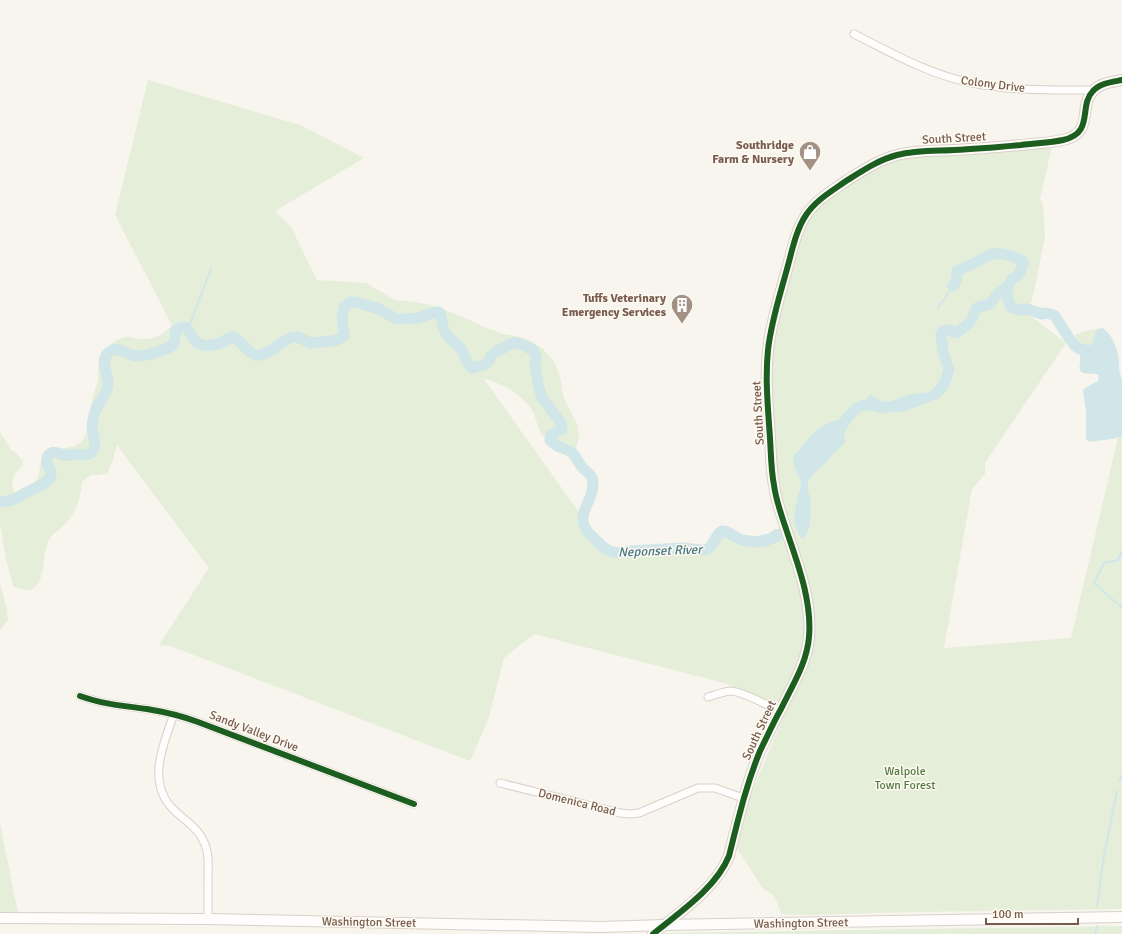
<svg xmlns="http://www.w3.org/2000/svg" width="1122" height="934" font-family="Signika,sans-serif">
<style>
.green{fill:#e5eed9}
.water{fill:#d0e6e8}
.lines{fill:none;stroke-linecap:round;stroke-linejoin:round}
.stream{stroke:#d0e6e8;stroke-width:2}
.river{stroke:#d0e6e8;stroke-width:11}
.street-casing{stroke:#d7d1cc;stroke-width:9}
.secondary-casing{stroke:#d8d1ca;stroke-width:12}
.street{stroke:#fefdfc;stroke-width:7}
.secondary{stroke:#fefdfc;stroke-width:10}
.cycleway-casing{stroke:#fef9f1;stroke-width:8}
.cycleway{stroke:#1b5e20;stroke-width:6}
.labels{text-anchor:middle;stroke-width:3;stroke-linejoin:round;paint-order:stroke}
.street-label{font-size:12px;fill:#775c4e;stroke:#fef9f1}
.poi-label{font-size:12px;font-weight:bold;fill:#775c4e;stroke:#fef9f1;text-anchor:end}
.park-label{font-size:12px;fill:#567c46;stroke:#fef9f1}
.water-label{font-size:13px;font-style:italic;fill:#447882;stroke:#fef9f1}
</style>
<rect width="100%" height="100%" fill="#f8f4ee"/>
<g class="green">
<path d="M148,80L300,125L364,158L275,211L291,227L317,280L366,283L395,300L415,302L432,305L465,318L484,327L503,334L516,336L529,340L543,349L554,362L560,377L564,399L578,426L579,438L576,447L567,452C556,449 543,441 539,429C537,424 536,419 534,414C525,396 503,383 484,379L583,518V525L586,530L602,546L610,551L617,552L683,548L701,550H706L711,546L719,533L722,531L727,532L741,540L757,542L786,531L779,507L768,351L797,236L812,208L886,158L1053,142L1040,199L1042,202L1044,217L1045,237L1032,300L1027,309L1023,310L1066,343L985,463V474L972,489L944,648L1071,638L1118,438L1091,442L1086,440V411L1083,390L1087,387L1098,381L1099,377L1097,374L1084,373L1080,371C1079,365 1081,360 1080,355L1087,353L1122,420V909L918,912L806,915L781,914C778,904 776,893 764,890L737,848L750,797L784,715L809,662L812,648L810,634L803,637C800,665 786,688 774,713L728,684L534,634L504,658L488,720L470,761L173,647L159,645L209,568L117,445L112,463L107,473L99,475H91L82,482C81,499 75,515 63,526C57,531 51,535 48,542C43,553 45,581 34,588C27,592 19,589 13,586L6,559L0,523V432L11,450L16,453L23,461L22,467C13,473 9,483 15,493C24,490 38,484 39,473C40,467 40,462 44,456C53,443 75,454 84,438C90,429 89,416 91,406C92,401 93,396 95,391C95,388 97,385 98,382C99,379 98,376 98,373C98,365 101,354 107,348C112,342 120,337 128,337C132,337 136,339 140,339C153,340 164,335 172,325L115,215Z"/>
<path d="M1103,328L1112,337L1094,341L1091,345C1082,345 1078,342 1073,336L1085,331Z"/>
<polygon points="0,583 7,610 8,620 0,630"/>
<polygon points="0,823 18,914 0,919"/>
<polygon points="1122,926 1122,934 664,934 666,933"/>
</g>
<g class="water">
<path d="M1061,327C1065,330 1068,332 1072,335C1079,341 1080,345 1091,345C1095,340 1093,333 1098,329L1103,328C1113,336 1117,348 1119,360C1119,367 1119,372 1122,379V436C1115,439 1109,439 1102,440C1096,440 1092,442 1086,440V411L1083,390L1087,387L1098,381L1099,376L1097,374L1084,373L1080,371C1079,365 1081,361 1080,355C1066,349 1065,340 1061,327Z"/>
<path d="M945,382C946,398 930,402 918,406C912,408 906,411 900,412C889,414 872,410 866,400L867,397L871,395L883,402L891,401L908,395L929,392Z"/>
<path d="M840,420L846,426L843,432L845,438V443L833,454L827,462L812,475L808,482V490L811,504L810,524L805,537L803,539L801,538C791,519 794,516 798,496C799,492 801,488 801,484C801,479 799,477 797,473C794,468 793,462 793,457C796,452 800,450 803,445C812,434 825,421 840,420Z"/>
<path d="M775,529H780L782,534L783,540L767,546L759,547L755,544L754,539C764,534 766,537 775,529Z"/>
</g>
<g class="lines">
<g class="stream">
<path d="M938,308C940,303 941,303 944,300C947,296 948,291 953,286"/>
<polyline points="188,329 211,269"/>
<polyline points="1122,551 1118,560 1104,563 1094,583 1122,608"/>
<polyline points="1119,780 1122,775"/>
<polyline points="1097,906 1104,856 1117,791"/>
<polyline points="1095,934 1097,926"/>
</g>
<g class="river">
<path d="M953,286L956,281L957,271C963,268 969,266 975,263C980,261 984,257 989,255C998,251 1015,256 1023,262V265L1018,276L1012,279L1010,283L1004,290"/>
<path d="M936,394L941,388L945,382L949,369L943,352L941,334L943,331L948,330L956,333C962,329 968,325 972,319C974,315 974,310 977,308C980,305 985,307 989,304C995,300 996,292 1004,290L1007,291L1009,303L1011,307L1019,310L1027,309L1042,314L1047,313L1051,314L1055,316L1069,338"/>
<path d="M836,435C844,424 852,405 867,405C872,405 878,406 883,408"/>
<path d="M0,502C4,501 8,502 12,500C17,499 21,495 25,493C32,489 51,484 51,473C50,467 44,464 48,456C53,449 58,454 64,455C67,456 71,455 73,454C81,454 90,459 94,448C97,441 92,434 92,427C92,423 93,419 94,415C96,405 107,395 108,385C109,375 99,362 108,353C118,343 127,357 139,356C145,356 169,349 173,345C176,341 175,334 176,330C191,320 189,339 199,344C205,347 217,345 223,342C227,339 229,337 234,337C241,341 249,354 255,355C270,357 280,339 294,337C301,337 305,341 311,343C314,343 332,341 336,340C339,339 341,338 344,336L342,317L344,307L351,302H356L379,309L396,319H402L419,318L429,314L439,312C443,317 441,324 444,330C447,338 456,342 461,349C466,356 465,363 472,368L484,365L489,361L491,356L497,351L513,343H519L533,350L536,356L535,367L538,384L542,398L561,423L562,429L551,435L550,440C558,449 563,447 571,452C576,455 578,463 582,467C585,471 590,473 592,478C597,497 578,510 584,525C586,532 593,537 598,542C609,554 616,554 631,551L683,548L701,550H706L711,546L719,533L722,531L727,532L741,540L757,542L768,539"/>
</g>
<g class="street-casing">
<g id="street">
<path d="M854,34C892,53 930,75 972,83C1011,91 1053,90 1093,90"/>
<path d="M80,696C102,704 124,706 147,709C165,712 182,716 198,722L414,804"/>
<path d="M708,697C715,695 722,692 730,691C742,691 767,705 779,711"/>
<path d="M174,714C163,745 146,783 174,810C184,820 197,827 203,840C210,853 208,868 208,883C208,895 208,907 208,919"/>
<polyline points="500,783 620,813 630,814 639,813 698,788 715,788 743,798"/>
</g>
</g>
<g class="secondary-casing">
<g id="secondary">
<polyline points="0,918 208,919 601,927 664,925 1122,917"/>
<path d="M653,934C680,912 716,888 729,856C738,820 746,785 760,751C767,737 773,723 781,709C792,686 807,663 809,637C812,603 799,567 788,535C783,519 776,502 774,485C771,470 771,454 770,438C768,409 765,379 768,350C771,322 780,295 787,269C792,251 796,230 806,215C816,200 832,191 846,181C862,171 878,160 897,155C916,150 935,151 954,150C976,149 999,147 1021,145C1035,143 1049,143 1063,140C1095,133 1078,106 1093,91C1100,83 1112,82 1122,80"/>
</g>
</g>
<use href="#street" class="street"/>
<use href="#secondary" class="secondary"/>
<g class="cycleway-casing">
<g id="cycleway">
<path d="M80,696C102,704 124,706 147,709C165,712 182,716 198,722L414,804"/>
<path d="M653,934C680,912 716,888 729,856C738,820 746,785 760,751C767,737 773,723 781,709C792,686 807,663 809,637C812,603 799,567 788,535C783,519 776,502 774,485C771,470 771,454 770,438C768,409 765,379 768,350C771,322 780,295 787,269C792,251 796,230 806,215C816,200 832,191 846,181C862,171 878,160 897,155C916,150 935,151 954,150C976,149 999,147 1021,145C1035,143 1049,143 1063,140C1095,133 1078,106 1093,91C1100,83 1112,82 1122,80"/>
</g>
</g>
<use href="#cycleway" class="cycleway"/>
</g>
<defs>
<g id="shop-pin" transform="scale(1.15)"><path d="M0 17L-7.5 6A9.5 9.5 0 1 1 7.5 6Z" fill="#a49186" stroke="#fef9f1"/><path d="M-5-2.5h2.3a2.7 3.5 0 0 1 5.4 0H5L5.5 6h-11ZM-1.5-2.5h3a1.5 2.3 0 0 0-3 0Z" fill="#fff"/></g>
<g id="building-pin" transform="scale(1.15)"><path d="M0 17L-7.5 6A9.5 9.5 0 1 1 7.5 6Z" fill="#a49186" stroke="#fef9f1"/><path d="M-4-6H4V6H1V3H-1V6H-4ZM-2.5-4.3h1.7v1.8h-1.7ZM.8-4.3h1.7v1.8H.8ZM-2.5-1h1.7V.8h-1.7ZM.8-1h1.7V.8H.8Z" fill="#fff"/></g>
</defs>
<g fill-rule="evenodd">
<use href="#shop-pin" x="810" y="152"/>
<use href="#building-pin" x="682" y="305"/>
</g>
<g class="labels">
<g class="street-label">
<text transform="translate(993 84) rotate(7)" y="4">Colony Drive</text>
<text transform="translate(954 138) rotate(-3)" y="4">South Street</text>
<text transform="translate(758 413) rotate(-93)" y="4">South Street</text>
<text transform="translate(759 730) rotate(-65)" y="4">South Street</text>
<text transform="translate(254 731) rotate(21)" y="4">Sandy Valley Drive</text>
<text transform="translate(577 802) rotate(14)" y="4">Domenica Road</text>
<text transform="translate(369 922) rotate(1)" y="4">Washington Street</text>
<text transform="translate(801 923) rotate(-1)" y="4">Washington Street</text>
</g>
<g class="poi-label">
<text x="794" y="149">Southridge<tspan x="794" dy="14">Farm &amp; Nursery</tspan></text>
<text x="666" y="302">Tuffs Veterinary<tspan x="666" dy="14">Emergency Services</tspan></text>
</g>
<g class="park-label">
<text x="905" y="775">Walpole<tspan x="905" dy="14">Town Forest</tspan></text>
</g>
<g class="water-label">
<text transform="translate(660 550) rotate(-2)" y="5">Neponset River</text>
</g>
</g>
<path d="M986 918v6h92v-6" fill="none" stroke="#775c4e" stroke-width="2"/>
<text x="992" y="918" font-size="12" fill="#775c4e" stroke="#fef9f1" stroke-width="3" paint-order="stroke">100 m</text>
</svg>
